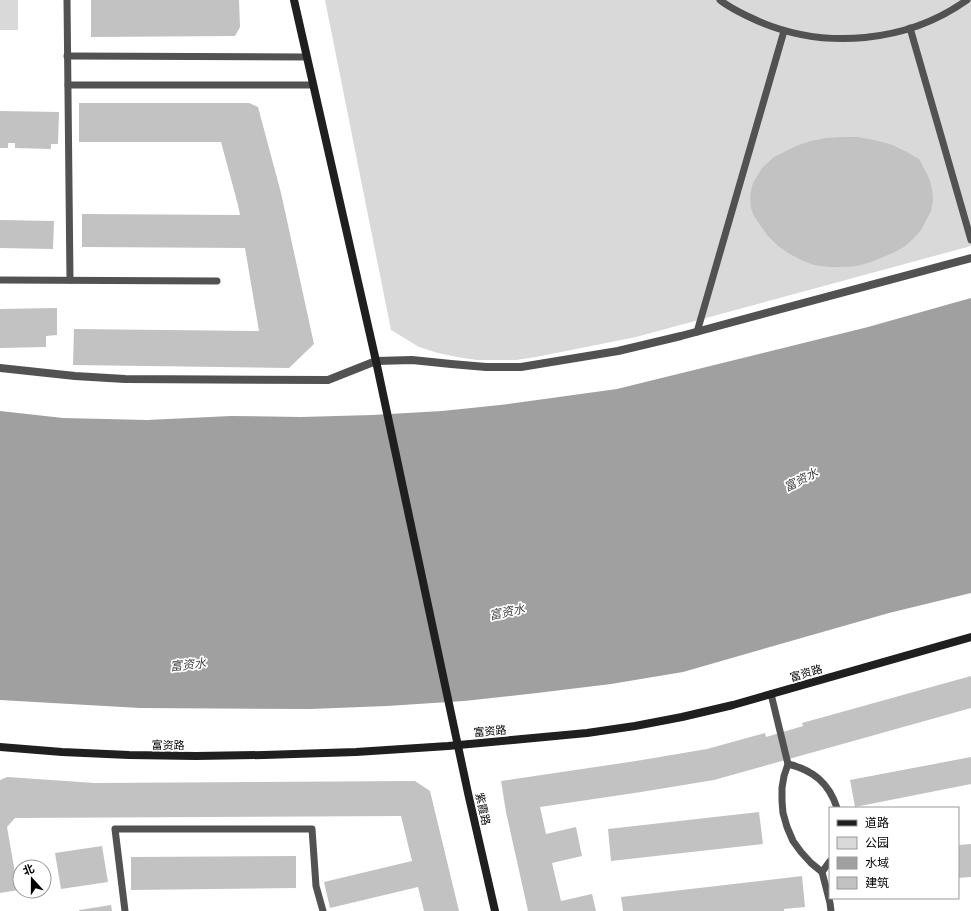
<svg xmlns="http://www.w3.org/2000/svg" width="971" height="911" font-family="'Work Sans','Noto Sans SC',sans-serif">
<style>
.green{fill:#d9d9d9}
.water{fill:#a0a0a0}
.building{fill:#c2c2c2}
.lines{fill:none;stroke-linecap:round;stroke-linejoin:round}
.lane{stroke:#525252;stroke-width:7}
.street{stroke:#525252;stroke-width:8}
.secondary{stroke:#1f1f1f;stroke-width:8}
.labels{text-anchor:middle;stroke-width:3.5;stroke-linejoin:round;paint-order:stroke}
.street-label{font-size:11px;fill:#000;stroke:#fff}
.water-label{font-size:12px;font-style:italic;fill:#414141;stroke:#fff}
</style>
<rect width="100%" height="100%" fill="#fff"/>
<g class="green">
<rect x="0" y="0" width="18" height="30"/>
<polygon points="325,0 971,0 971,246 636,337 536,357 516,360 477,360 457,357 438,353 419,347 391,330"/>
</g>
<polygon class="water" points="971,298 971,593 889,613 683,672 611,684 537,693 464,701 387,706 310,709 140,708 0,700 0,411 63,418 147,420 231,416 301,417 372,415 442,411 500,405 617,389 868,327"/>
<g class="building">
<polygon points="91,0 239,0 240,27 235,36 91,37"/>
<polygon points="79,103 249,103 258,107 281,193 314,344 289,368 73,365 74,329 259,331 245,248 82,247 82,214 240,215 238,205 221,142 79,142"/>
<polygon points="0,111 59,112 58,144 51,144 51,149 15,148 15,143 8,143 8,148 0,148"/>
<polygon points="842,137 858,137 874,140 890,144 905,151 919,159 929,178 932,189 933,201 931,211 921,230 913,239 905,246 895,252 871,262 857,266 843,267 829,267 814,265 801,260 788,253 777,245 767,235 754,216 751,208 750,199 751,191 753,183 762,168 774,157 796,146 811,141 826,138"/>
<polygon points="0,220 54,221 53,249 0,248"/>
<polygon points="57,308 57,335 46,336 46,347 0,348 0,309"/>
<polygon points="971,676 971,708 714,780 641,792 540,807 546,834 576,827 582,856 552,863 561,901 592,894 596,911 528,911 506,812 501,781 636,761 707,749 765,733 766,737 803,726 802,723"/>
<polygon points="971,757 971,784 855,807 850,780"/>
<polygon points="7,777 95,783 415,781 430,791 459,911 424,911 418,887 330,908 324,882 412,861 401,816 15,818 7,827 18,890 0,893 0,780"/>
<polygon points="759,812 763,844 611,861 608,829"/>
<polygon points="971,844 971,877 958,878 958,845"/>
<polygon points="102,846 108,882 61,889 55,853"/>
<polygon points="296,856 296,888 131,890 131,857"/>
<polygon points="802,876 805,907 784,909 784,911 623,911 621,897"/>
<polygon points="111,905 112,911 79,911 79,910"/>
</g>
<g class="lines">
<g class="lane">
<polyline points="67,0 70,280"/>
<path d="M720,0C731,9 745,15 758,21C825,50 907,43 967,0"/>
<polyline points="910,28 971,240"/>
<polyline points="67,56 306,57"/>
<polyline points="68,85 313,85"/>
<polyline points="0,280 217,281"/>
<polyline points="697,332 784,31"/>
<polyline points="771,694 788,764 784,776 782,788 782,801 783,813 787,827 793,841 801,852 811,863 822,872 830,903 831,911"/>
<path d="M788,764C813,770 829,783 837,808"/>
<polyline points="822,872 830,861"/>
<polyline points="125,911 115,829 312,829 316,886 323,911"/>
</g>
<polyline class="street" points="0,368 75,376 125,379 328,380 376,361 412,360 451,364 486,367 521,367 618,351 681,336 971,258"/>
<g class="secondary">
<polyline points="294,0 376,361 468,793 495,911"/>
<polyline points="0,747 62,752 129,755 196,756 264,755 356,752 448,746 587,733 635,726 682,717 733,705 971,637"/>
</g>
</g>
<g class="labels">
<g class="street-label">
<text transform="translate(806 673) rotate(-16)" y="4">富资路</text>
<text transform="translate(490 731) rotate(-5)" y="4">富资路</text>
<text transform="translate(168 745) rotate(1)" y="4">富资路</text>
<text transform="translate(483 809) rotate(77)" y="4">紫霞路</text>
</g>
<g class="water-label">
<text transform="translate(801 480) rotate(-27)" y="4">富资水</text>
<text transform="translate(507 612) rotate(-12)" y="4">富资水</text>
<text transform="translate(188 665) rotate(-6)" y="4">富资水</text>
</g>
</g>
<rect x="829" y="807" width="130" height="92" fill="#ffffff" stroke="#999999"/>
<rect x="837" y="820" width="20" height="6" fill="#1f1f1f" stroke="#999999"/>
<text x="865" y="827" font-size="12" fill="#000000">道路</text>
<rect x="837" y="837" width="20" height="12" fill="#d9d9d9" stroke="#999999"/>
<text x="865" y="847" font-size="12" fill="#000000">公园</text>
<rect x="837" y="857" width="20" height="12" fill="#a0a0a0" stroke="#999999"/>
<text x="865" y="867" font-size="12" fill="#000000">水域</text>
<rect x="837" y="877" width="20" height="12" fill="#c2c2c2" stroke="#999999"/>
<text x="865" y="887" font-size="12" fill="#000000">建筑</text>
<g transform="translate(32 879) rotate(339)"><circle r="19" fill="#ffffff" stroke="#999999"/>
<path d="M0-3L7 15L0 10L-7 15Z" fill="#000000"/>
<text y="-6" font-size="11" font-weight="bold" text-anchor="middle" fill="#000000">北</text>
</g>
</svg>
